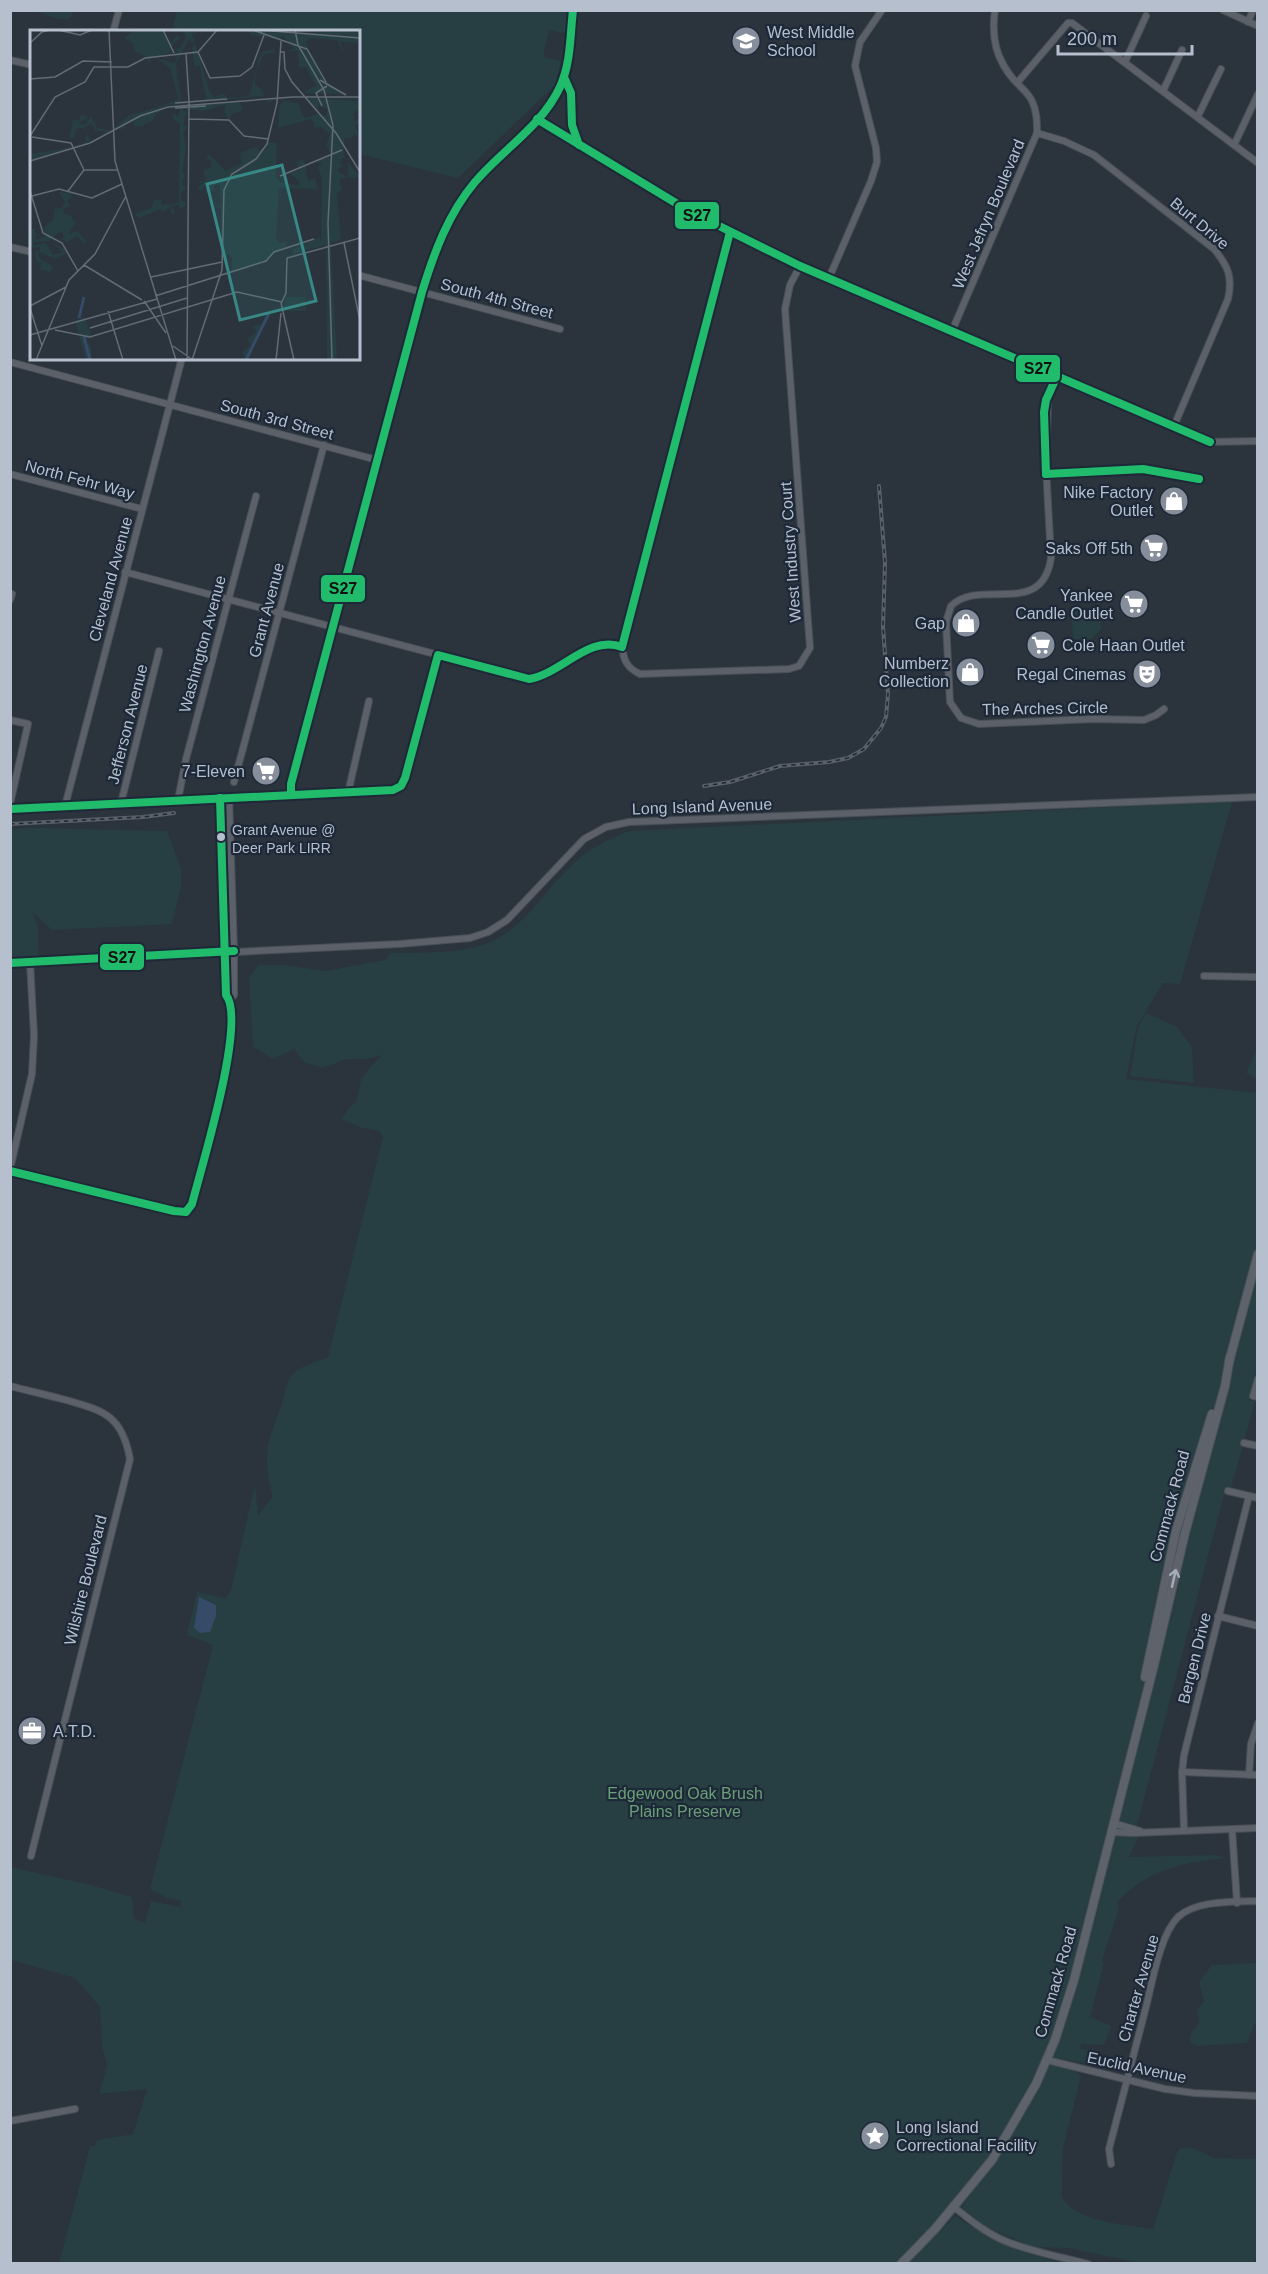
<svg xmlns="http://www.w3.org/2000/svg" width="1268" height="2274" font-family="Helvetica,sans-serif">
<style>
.green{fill:#273f43}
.water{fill:#354b68}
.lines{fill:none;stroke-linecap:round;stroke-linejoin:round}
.minor-casing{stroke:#494f56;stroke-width:8}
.major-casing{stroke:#494f58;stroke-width:10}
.minor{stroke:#5c6169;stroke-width:6}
.major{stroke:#5e636b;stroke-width:8}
.rail-casing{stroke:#5a6068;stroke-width:4}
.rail{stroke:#1d2938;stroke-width:1.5;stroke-dasharray:4.5;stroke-linecap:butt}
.bus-1-casing{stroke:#1d2938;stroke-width:12}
.bus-1{stroke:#20bc6c;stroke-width:8}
.oneway{stroke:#a4adb9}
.bus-dot{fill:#b5bfcd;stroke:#1d2938;stroke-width:2}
.labels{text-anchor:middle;stroke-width:4.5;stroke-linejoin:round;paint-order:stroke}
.bus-label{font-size:14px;fill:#b5bfcd;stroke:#1d2938;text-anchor:start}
.poi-label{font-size:16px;fill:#b5bfcd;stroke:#1d2938;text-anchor:end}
.street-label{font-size:16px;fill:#b5bfcd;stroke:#1d2938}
.park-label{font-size:16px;fill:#6aa076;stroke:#1d2938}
.inset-river{fill:none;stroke:#354b68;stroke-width:3}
.inset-road{fill:none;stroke:#626b76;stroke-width:1.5}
.view{fill:#388886;fill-opacity:0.15;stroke:#388886;stroke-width:3}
.inset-edge{fill:none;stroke:#b5bfcd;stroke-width:3}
.line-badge{stroke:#1d2938;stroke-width:2}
.pale-badge-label{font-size:16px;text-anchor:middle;font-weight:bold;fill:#111}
</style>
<rect width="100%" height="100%" fill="#2b333c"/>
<g class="green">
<polygon points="35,11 70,11 73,14 68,20 58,19"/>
<polygon points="177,11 579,11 573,35 549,30 543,57 561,61 555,85 458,178 359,154 358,32 172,32"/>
<polygon points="1100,609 1101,629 1091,639 1073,639 1071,611"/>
<path d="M1212,802H1232L1180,984L1163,983L1137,1026L1126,1079L1257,1093L1258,1364L1249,1399L1255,1402L1229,1496L1224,1495L1137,1826L1139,1836L1129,1857L1215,1855L1226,1858C1189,1862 1158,1867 1129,1891C1124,1896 1119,1898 1117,1904L1119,1907C1114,1927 1107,1942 1102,1962L1104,1963L1090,2017L1112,2026L1104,2045L1081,2044L1080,2049L1099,2050L1094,2065L1052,2057L1047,2067H1049L1051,2065C1062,2067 1073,2068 1081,2076L1063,2149L1062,2196C1072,2222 1129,2225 1153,2229L1177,2152L1181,2148H1193L1214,2158L1257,2159L1258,2254L1253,2263H1140L1068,2248L1034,2247L986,2227L962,2208L968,2199L936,2236L955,2216C989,2238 1023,2254 1063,2263H59L90,2146H95L97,2140L133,2134L147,2089L99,2094L107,2065L102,2047L100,2007L75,1978L11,1960L10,1867L91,1885L132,1897L134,1918L145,1923L151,1901L180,1907L181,1901L167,1898L150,1889L213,1645L187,1635L197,1592L225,1598L231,1590L255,1484L258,1515L273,1497C261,1456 268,1441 282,1403C284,1395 286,1383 291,1376C299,1366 316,1362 328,1357L383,1137L379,1131L362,1128L341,1119L349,1108L357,1101L361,1079L371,1066L383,1055L365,1059H347L322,1068L304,1062L294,1049L273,1059L253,1047L249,977L258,965H283L326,971L385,960L390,953C423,952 459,955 490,942C525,927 541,895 567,870C585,851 605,840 629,831Z"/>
<polygon points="36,828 167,831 181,868 181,887 172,924 52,930 32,912 38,927 39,958 11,961 11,829"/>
<polygon points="1146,1013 1176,1026 1192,1047 1194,1083 1130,1076 1138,1028"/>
<polygon points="1257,1050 1257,1079 1246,1073"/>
<polygon points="1257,1963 1257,2025 1254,2024 1247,2043 1197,2046 1190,2042 1191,2034 1199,2023 1197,2011 1204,2001 1199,1982 1212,1965"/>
</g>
<polygon class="water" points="199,1597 216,1605 216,1616 210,1632 200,1633 194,1628"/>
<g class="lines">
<g class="minor-casing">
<g id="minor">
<polyline points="1223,10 1258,26"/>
<polyline points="1248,22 1253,10"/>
<polyline points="113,32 119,10"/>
<polyline points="10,60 32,65"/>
<polyline points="1125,62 1146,16"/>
<polyline points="564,77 571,93 572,125 579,145"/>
<polyline points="1017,83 1068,23 1072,23 1258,163"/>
<polyline points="1163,91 1182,50"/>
<polyline points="1198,116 1221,69"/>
<polyline points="537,119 689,211 730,232 800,266 1210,442 1258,441"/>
<path d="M1037,133L1064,141L1094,155L1214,249C1228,266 1233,277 1228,299L1174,426"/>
<polyline points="1234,145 1258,94"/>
<path d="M730,232L622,647C624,661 627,668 640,674L789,669L799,666L810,648L785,309L790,285L800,266"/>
<polyline points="10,247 32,252"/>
<polyline points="358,275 560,329"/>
<polyline points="829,278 871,181 877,162 876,148 855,66 860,42 882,10"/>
<path d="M952,331L1037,133C1037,122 1037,111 1032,101C1028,92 1020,87 1014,80C996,59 991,38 995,10"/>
<polyline points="10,362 377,460"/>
<path d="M1047,398L1048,402L1046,467L1051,558C1042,619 980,577 951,606L946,622L950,702L961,718L979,724L1093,719L1144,720L1156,715L1164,709"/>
<path d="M1046,441L1044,438C1042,407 1043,404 1057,376"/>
<polyline points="10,474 142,509"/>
<polyline points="1046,474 1143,469 1199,479"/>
<polyline points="125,572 529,679 541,677 599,644 614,644 622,647"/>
<polyline points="10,600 12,594"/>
<polyline points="10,720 28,724 10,804"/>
<polyline points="234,782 324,445"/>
<polyline points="348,793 369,701"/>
<path d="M291,794V784L422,292C434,253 448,214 475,182C500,152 545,121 560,87C570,64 570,35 573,10"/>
<polyline points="229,797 234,951 234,995 230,1000"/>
<polyline points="178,800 186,759 256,496"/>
<polyline points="121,803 159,651"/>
<polyline points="65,806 182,358"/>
<polyline points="10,809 395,790 402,784 406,775 438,655"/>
<polyline points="10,963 399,944 470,938 488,932 507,920 584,839 606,827 629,822 1258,797"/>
<polyline points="1204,976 1258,977"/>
<polyline points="10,1169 32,1074 34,1035 30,962"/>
<polyline points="10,1171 174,1211 186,1212 192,1204 228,1060 232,1031 230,1000 226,995 220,798"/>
<polyline points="1258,1379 1253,1396 1258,1397"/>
<path d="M10,1386C29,1391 47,1395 66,1400C104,1411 122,1415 130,1459L31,1856"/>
<polyline points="1244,1443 1258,1446"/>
<polyline points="1228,1491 1258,1498"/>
<polyline points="1218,1616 1258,1626"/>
<polyline points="1182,1772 1258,1775"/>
<polyline points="1249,1775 1251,1744 1258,1723"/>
<polyline points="1113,1823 1140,1831"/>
<polyline points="1232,1829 1237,1903"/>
<polyline points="1184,1830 1182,1772 1184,1755 1249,1496"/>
<polyline points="1111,1832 1133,1833 1258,1828"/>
<polyline points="1047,2060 1165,2089 1194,2093 1258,2096"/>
<polyline points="10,2121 75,2109"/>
<path d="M1111,2164L1109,2149C1121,2103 1133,2057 1145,2011C1152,1985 1159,1936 1178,1917C1196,1900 1234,1902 1258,1901"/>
<path d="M954,2207C970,2220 986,2233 1005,2241C1032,2252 1061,2257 1088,2264"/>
</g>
</g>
<g class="major-casing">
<g id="major">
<polyline points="1229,1362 1258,1254"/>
<polyline points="1145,1677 1176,1531 1212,1414"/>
<polyline points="901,2264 935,2229 992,2160 1036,2084 1055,2040 1074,1980 1154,1665 1185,1533 1225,1386 1230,1357"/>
</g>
</g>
<use href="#minor" class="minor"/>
<use href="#major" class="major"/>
<g class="rail-casing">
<g id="rail">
<polyline points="704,786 730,782 780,766 829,762 848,758 864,749 881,728 886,717 888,694 883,627 885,562 879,486"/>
<polyline points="10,824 143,817 174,813"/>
</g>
</g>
<use href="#rail" class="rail"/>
<g class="bus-1-casing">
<g id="bus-1">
<polyline points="564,77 571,93 572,125 579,145"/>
<polyline points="537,119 689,211 800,266 1210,442"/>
<polyline points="1046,474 1143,469 1199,479"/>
<polyline points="1046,474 1044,412 1046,400 1057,376"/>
<path d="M291,794V784L422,292C434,253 448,214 475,182C502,150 542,126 560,87C571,63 570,36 573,10"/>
<path d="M10,809L393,790L401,786L405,778L438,655L529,679C561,674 589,634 622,647L730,232"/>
<polyline points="10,963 234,951"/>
<path d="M10,1171L174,1211L186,1212L192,1204C201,1168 247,1021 226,995L220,798"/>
</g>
</g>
<use href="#bus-1" class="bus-1"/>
</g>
<defs><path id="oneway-shaft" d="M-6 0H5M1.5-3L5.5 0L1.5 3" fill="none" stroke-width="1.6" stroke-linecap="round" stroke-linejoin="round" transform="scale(1.5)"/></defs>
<use class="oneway" href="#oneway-shaft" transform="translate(1174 1578) rotate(-77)"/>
<defs>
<g id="school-disc" transform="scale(1.5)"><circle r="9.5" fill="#858e9a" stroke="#1d2938"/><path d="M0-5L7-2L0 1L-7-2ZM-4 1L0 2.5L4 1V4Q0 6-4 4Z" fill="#fff"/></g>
<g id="shop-disc" transform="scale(1.5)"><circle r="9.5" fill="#858e9a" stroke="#1d2938"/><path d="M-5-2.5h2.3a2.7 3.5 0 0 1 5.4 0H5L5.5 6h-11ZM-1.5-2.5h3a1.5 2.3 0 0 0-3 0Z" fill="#fff"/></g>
<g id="supermarket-disc" transform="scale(1.5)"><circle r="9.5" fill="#858e9a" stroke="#1d2938"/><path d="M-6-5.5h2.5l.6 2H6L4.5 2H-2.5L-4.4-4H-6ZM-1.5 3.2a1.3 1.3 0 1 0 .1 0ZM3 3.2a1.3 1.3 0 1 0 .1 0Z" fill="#fff"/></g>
<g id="theatre-disc" transform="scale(1.5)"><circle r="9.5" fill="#858e9a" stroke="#1d2938"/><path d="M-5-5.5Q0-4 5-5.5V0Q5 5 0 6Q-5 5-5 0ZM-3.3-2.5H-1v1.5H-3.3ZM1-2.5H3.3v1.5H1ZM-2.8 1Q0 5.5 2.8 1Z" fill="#fff"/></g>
<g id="office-disc" transform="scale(1.5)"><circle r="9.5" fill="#858e9a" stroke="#1d2938"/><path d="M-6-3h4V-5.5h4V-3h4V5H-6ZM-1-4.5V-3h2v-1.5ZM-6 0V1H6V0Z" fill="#fff"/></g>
<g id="sight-disc" transform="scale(1.5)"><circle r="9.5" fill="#858e9a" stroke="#1d2938"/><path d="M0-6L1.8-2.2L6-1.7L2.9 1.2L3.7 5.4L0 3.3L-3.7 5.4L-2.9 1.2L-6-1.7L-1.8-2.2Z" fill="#fff"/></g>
</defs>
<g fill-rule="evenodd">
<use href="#school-disc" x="746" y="41"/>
<use href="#shop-disc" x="1174" y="501"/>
<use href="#supermarket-disc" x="1154" y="548"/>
<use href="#supermarket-disc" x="1134" y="604"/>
<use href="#shop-disc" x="966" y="623"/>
<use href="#supermarket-disc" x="1041" y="645"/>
<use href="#shop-disc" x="970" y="672"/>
<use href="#theatre-disc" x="1147" y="674"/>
<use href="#supermarket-disc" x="266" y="771"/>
<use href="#office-disc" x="32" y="1731"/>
<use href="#sight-disc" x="875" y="2136"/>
</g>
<circle class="bus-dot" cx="221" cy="837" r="5"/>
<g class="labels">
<g class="bus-label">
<text x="232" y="835">Grant Avenue @<tspan x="232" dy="18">Deer Park LIRR</tspan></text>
</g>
<g class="poi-label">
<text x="767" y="38" text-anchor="start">West Middle<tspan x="767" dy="18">School</tspan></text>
<text x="1153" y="498">Nike Factory<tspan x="1153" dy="18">Outlet</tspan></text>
<text x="1133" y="554">Saks Off 5th</text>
<text x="1113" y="601">Yankee<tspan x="1113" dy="18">Candle Outlet</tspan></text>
<text x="945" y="629">Gap</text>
<text x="1062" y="651" text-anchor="start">Cole Haan Outlet</text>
<text x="949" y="669">Numberz<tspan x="949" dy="18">Collection</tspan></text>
<text x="1126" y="680">Regal Cinemas</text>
<text x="245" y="777">7-Eleven</text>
<text x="53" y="1737" text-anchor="start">A.T.D.</text>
<text x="896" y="2133" text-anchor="start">Long Island<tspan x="896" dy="18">Correctional Facility</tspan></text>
</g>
<g class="street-label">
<text transform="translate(988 214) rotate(-67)" y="6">West Jefryn Boulevard</text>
<text transform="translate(1200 223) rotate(40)" y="6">Burt Drive</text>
<text transform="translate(497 298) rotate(15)" y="6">South 4th Street</text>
<text transform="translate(277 419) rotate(15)" y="6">South 3rd Street</text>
<text transform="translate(80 479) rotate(15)" y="6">North Fehr Way</text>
<text transform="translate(790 552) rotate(-94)" y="6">West Industry Court</text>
<text transform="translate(110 579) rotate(-75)" y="6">Cleveland Avenue</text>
<text transform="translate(266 610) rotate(-75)" y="6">Grant Avenue</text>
<text transform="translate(202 644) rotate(-75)" y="6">Washington Avenue</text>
<text transform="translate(1045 708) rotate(-1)" y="6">The Arches Circle</text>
<text transform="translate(127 724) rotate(-76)" y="6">Jefferson Avenue</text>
<text transform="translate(702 806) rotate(-2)" y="6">Long Island Avenue</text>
<text transform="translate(1169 1506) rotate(-75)" y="6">Commack Road</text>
<text transform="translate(85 1580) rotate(-76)" y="6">Wilshire Boulevard</text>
<text transform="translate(1194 1658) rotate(-76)" y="6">Bergen Drive</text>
<text transform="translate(1055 1982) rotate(-74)" y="6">Commack Road</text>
<text transform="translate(1138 1988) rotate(-74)" y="6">Charter Avenue</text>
<text transform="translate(1137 2067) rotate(12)" y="6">Euclid Avenue</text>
</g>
<g class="park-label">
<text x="685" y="1799">Edgewood Oak Brush<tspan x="685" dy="18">Plains Preserve</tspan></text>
</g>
</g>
<g transform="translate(30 30)">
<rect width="330" height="330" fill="#2b333c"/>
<path d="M105,0H132L141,13L146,6L151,7L140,18L141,22L121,29L119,36L118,28L104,21L103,13L94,8ZM153,0H165L167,4L162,3L165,10L162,13L159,9L146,34L151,72L176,69L170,36H164L162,17L165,13L180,63L185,67L194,63L197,68L219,66L231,22L243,19L244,14V23L234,24L226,42L225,55L233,60L234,66L138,75L85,97L98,86L149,70L140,38L127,29L145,33L148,23L146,18L150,19L156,7ZM218,0L265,4L330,0L329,13L311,12L314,23L311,61L314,24L307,10L279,8L276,13L295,50L313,64L272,63L286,56L276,38L269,37L268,21H257L264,18L252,5L250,10L221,5ZM274,68L330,71V82L325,81L323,85L325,92L329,88L326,83L330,84V91L325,96L330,109L325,104L322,108H314V127L309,133L313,136L307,140L318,148V132L330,147L309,149L312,159L307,164L311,210L301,213L307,330H297L296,215L264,224L262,220L287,208L290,207L291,213L292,149L288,137L293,133H286L302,125L296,116L300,104L291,97L285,98L282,89L248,98L249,77L254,70L269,74L271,83L276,88L287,84L296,86L297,80L288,74V80ZM247,69L237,73V70L210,72L213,80L202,84L199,90L194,83L196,74L174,81L152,79L156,82L153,96L158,97L153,102L156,119L152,142L156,146L152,150L153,157H158L151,162V171L157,173L151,179L148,175L142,176L146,184L140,183L142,176L132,183L131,179L109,188L105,185L109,183L101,185L121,178L124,170H131L132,175L149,173L150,94L143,89L142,83L148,87L150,79L135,78L126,84L123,91L112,96H104L102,91L94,96L99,102L95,98L90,101L93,96L83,101L114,84L137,77ZM51,84L58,87L48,94H56L61,86L67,98L81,100L55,113L0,130V124L37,118L54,113L57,104L61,110L76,102L65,100L62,94L55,97L56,103L53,98L46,99L44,108L39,109L43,89L49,91ZM238,112L247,113L246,147L250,152L269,156V151L259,143L269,140L266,132L274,129L278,151L285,148L288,159L249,158L246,208L249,213L256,212V217L243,222L236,230L201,241L202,227L198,224L193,228L192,224L191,231V177L185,178L191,174L190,155H184V160L175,165L178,151L172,161L167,158L174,152L161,156L176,150L173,141L181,137V130L176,129L179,124L196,141L212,133L209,123L226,117L230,121ZM29,162L43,164L37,172L41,176L33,179L35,185L39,184L46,192L38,204L47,201L58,212L53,213L47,206L37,212L31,209L35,208L31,201L19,211L3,212V216L15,213L23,225L33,222L20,211L39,222L25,229L9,222L8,227L24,237L19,242L10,239L11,232H7L4,222L10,220V217L0,218V198L5,199V204H10L5,206L6,210L17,205L13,198L24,189V179L31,178L35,172ZM256,267H275L276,281H252ZM240,280L239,290L234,293L218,330H211L215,328L212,322L220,316L218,308L226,302L222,296L232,294ZM55,288L62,306L55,310L61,317L62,330H56L45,291Z" fill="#273f43"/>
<path class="inset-river" d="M49,288L54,267M54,307L60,330M216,330L239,283"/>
<path class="inset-road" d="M28,0L50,5L62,0M79,0L85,131L146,330M133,0L144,23M223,0L277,19L296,52M229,0L330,8M265,0L268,15L294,60L303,95L298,193L302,330M0,13L12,2L20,0M168,22L180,48L210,46L222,37L234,5M251,22H254L255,39L262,52L306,103L330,142M156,23L159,71L157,330M0,49L25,47L53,31L82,32M290,50L316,65M145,73L197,69M292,76L286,63L297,56M145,78L176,76M159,89L199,90L214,106L238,109M0,106L25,67L55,52L64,37H98L115,28L168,22L187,0M2,107L41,113L54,140M0,131L60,113L110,86L138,77L263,67H330M54,140H88M250,146L312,120M0,161L13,203L32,213L48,241M38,161L54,140M2,166L29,159L62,168L92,154M314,213L330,291M54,235L112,270M121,247L192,232M125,266L236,231L244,222L284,209M114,271L136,303M251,273L264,330M251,274L256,263L257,228L330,208M0,276L36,257M0,278L12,316M78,281L93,330M60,298L157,268M25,300L60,307L207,262L252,272M0,305L127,269M143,316L163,330M6,330L39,250L65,224L96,166M162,330L192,240L194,160L202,144L226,129L237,114L247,73L251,11M246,330L251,283"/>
<path class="view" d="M252,135L286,271L210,290L177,154Z"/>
<rect width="330" height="330" class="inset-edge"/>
</g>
<g class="line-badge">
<rect x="674" y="201" width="46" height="29" rx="6" fill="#20bc6c"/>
<rect x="1015" y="354" width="46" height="29" rx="6" fill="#20bc6c"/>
<rect x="320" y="574" width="46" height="29" rx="6" fill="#20bc6c"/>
<rect x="99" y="943" width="46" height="28" rx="6" fill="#20bc6c"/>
</g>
<g class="pale-badge-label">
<text x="697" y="221">S27</text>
<text x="1038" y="374">S27</text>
<text x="343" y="594">S27</text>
<text x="122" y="963">S27</text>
</g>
<rect width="1268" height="2274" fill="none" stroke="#b5bfcd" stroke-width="24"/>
<path d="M1058 45v9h134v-9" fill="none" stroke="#b5bfcd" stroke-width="3"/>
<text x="1067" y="45" font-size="18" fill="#b5bfcd" stroke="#1d2938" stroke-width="4.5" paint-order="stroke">200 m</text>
</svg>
